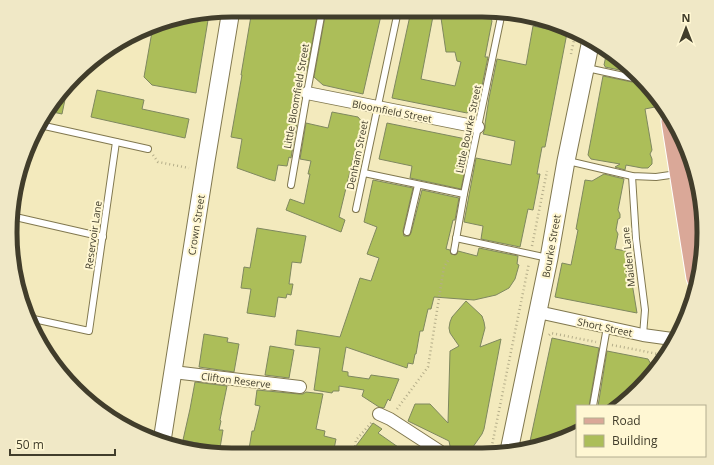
<svg xmlns="http://www.w3.org/2000/svg" width="714" height="465" font-family="'Open Sans',sans-serif">
<style>
.building{fill:#acbe59;stroke:#7f885f}
.lines{fill:none;stroke-linecap:round;stroke-linejoin:round}
.highway-tunnel{stroke:#cfc7a0;stroke-width:22;stroke-dasharray:22 11;stroke-linecap:butt}
.lane-casing{stroke:#81784f;stroke-width:8}
.street-casing{stroke:#81784f;stroke-width:14}
.secondary-casing{stroke:#81784f;stroke-width:19}
.primary-casing{stroke:#fff;stroke-width:21}
.path{stroke:#b4ad89;stroke-width:2.5;stroke-dasharray:1 3;stroke-linecap:butt}
.lane{stroke:#fff;stroke-width:6}
.street{stroke:#fff;stroke-width:12}
.secondary{stroke:#fff;stroke-width:17}
.primary{stroke:#daa898;stroke-width:19}
.labels{text-anchor:middle;stroke-width:4;stroke-linejoin:round;paint-order:stroke}
.street-label{font-size:10px;fill:#413d2b;stroke:#fff7d3}
.rim{fill:none;stroke:#413d2b;stroke-width:5}
</style>
<rect width="100%" height="100%" fill="#f3eabd"/>
<g class="building">
<polygon points="252,10 318,11 307,71 305,70 302,86 301,86 300,92 296,121 297,122 291,158 289,157 287,166 278,165 275,181 268,179 237,168 242,139 231,137 242,75 241,75"/>
<polygon points="326,11 382,11 363,94 323,85 314,77"/>
<polygon points="411,11 434,11 421,79 455,86 461,62 457,61 455,52 446,52 440,11 474,12 489,15 492,21 485,57 488,57 478,105 467,113 392,98"/>
<polygon points="209,14 196,93 152,85 144,77 153,26 161,22"/>
<polygon points="533,26 567,33 545,147 542,147 537,174 540,174 533,210 528,209 520,247 481,239 483,226 464,222 476,158 511,165 515,141 483,134 485,128 485,124 489,98 497,59 526,65"/>
<polygon points="607,51 628,65 634,73 605,67 605,66 604,65"/>
<polygon points="603,76 632,82 640,80 654,99 655,107 645,109 652,150 650,154 652,159 652,164 648,168 642,168 626,165 625,170 615,167 620,164 591,159 588,155"/>
<polygon points="68,85 62,114 48,111 56,97"/>
<polygon points="97,90 144,100 142,109 189,119 185,138 91,117"/>
<polygon points="332,112 358,117 362,122 339,217 345,220 341,232 286,210 290,199 304,204 310,174 308,174 311,161 300,159 306,123 328,128"/>
<polygon points="387,123 471,140 461,189 410,178 412,166 379,159"/>
<polygon points="604,174 624,179 618,210 620,214 620,218 618,219 616,230 618,234 615,249 626,251 628,264 626,276 631,277 637,313 555,297 562,263 571,265 578,230 576,229 585,180 592,181"/>
<polygon points="373,180 413,188 403,231 404,236 409,236 411,233 422,190 459,198 455,220 453,220 446,249 450,250 451,254 455,255 457,254 458,251 477,256 479,248 518,256 517,264 519,265 515,279 509,288 496,295 474,300 434,297 431,309 428,309 423,331 420,331 416,354 415,354 413,364 408,363 407,368 346,347 342,371 348,372 348,376 369,379 371,375 399,379 390,401 388,399 384,408 379,407 362,396 364,390 339,386 339,391 333,391 332,393 314,390 320,348 295,345 297,330 340,337 360,278 371,281 379,258 367,254 377,227 364,222"/>
<polygon points="257,228 306,236 301,263 292,262 289,284 293,284 291,295 287,294 286,298 278,297 275,317 247,313 251,289 241,288 244,267 250,268"/>
<polygon points="466,301 482,316 484,322 485,328 480,347 501,339 484,429 482,434 468,454 460,454 450,446 449,441 408,421 415,404 430,404 448,423 450,351 459,346 450,333 449,328 450,322 452,317"/>
<polygon points="204,334 228,338 227,342 239,344 234,372 199,367"/>
<polygon points="552,338 599,348 589,406 577,406 577,433 529,446"/>
<polygon points="270,346 294,350 289,378 265,375"/>
<polygon points="607,351 648,359 652,366 649,379 614,406 598,406"/>
<polygon points="195,382 227,386 220,420 221,421 219,430 223,430 220,448 183,440 190,409"/>
<polygon points="257,390 299,394 303,394 306,392 323,394 316,429 325,431 324,436 336,439 333,454 271,453 249,449 252,431 254,431 260,406 255,405"/>
<polygon points="373,423 382,429 378,433 408,454 350,454"/>
</g>
<g class="lines">
<polyline class="highway-tunnel" points="698,199 703,226"/>
<g class="lane-casing">
<g id="lane">
<polyline points="587,68 633,78 637,77"/>
<polyline points="40,125 148,149"/>
<polyline points="568,161 632,176 656,177 677,174"/>
<polyline points="364,173 464,194"/>
<polyline points="632,176 636,239 645,310 643,335"/>
<polyline points="291,185 307,93 322,11"/>
<polyline points="356,209 398,11"/>
<polyline points="11,216 103,237"/>
<polyline points="407,232 418,185"/>
<polyline points="456,238 548,258"/>
<polyline points="454,251 464,194 502,12"/>
<polyline points="29,318 89,331 116,142"/>
<polyline points="593,406 607,327"/>
</g>
</g>
<g class="street-casing">
<g id="street">
<polyline points="307,93 478,127"/>
<polyline points="538,312 643,335 672,339"/>
<polyline points="173,372 300,387"/>
<polyline points="379,414 390,419 444,454"/>
</g>
</g>
<g class="secondary-casing">
<g id="secondary">
<polyline points="162,441 206,161 231,10"/>
<polyline points="509,451 549,258 566,161 591,40"/>
</g>
</g>
<g class="primary-casing">
<polyline id="primary" points="671,121 696,278"/>
</g>
<g class="path">
<path d="M571,54C572,47 576,38 573,31"/>
<polyline points="153,155 158,162 189,168"/>
<polyline points="532,246 547,171"/>
<polyline points="549,335 551,333 596,342"/>
<polyline points="612,345 663,355"/>
<polyline points="397,409 428,367 444,267 449,259"/>
<polyline points="354,454 356,440 372,422"/>
<polyline points="490,455 529,263"/>
</g>
<use href="#lane" class="lane"/>
<use href="#street" class="street"/>
<use href="#secondary" class="secondary"/>
<use href="#primary" class="primary"/>
</g>
<g class="labels">
<g class="street-label">
<text transform="translate(296 96) rotate(-80)" y="4">Little Bloomfield Street</text>
<text transform="translate(392 111) rotate(11)" y="4">Bloomfield Street</text>
<text transform="translate(468 129) rotate(-78)" y="4">Little Bourke Street</text>
<text transform="translate(357 155) rotate(-78)" y="4">Denham Street</text>
<text transform="translate(196 225) rotate(-81)" y="4">Crown Street</text>
<text transform="translate(93 235) rotate(-82)" y="4">Reservoir Lane</text>
<text transform="translate(551 246) rotate(-80)" y="4">Bourke Street</text>
<text transform="translate(628 257) rotate(-96)" y="4">Maiden Lane</text>
<text transform="translate(605 327) rotate(12)" y="4">Short Street</text>
<text transform="translate(236 380) rotate(7)" y="4">Clifton Reserve</text>
</g>
</g>
<path d="M0 0H714V465H0ZM232 17H482A215 215 0 0 1 697 232V233A215 215 0 0 1 482 448H232A215 215 0 0 1 17 233V232A215 215 0 0 1 232 17Z" fill="#f0e8c6" fill-rule="evenodd"/>
<path class="rim" d="M232 17H482A215 215 0 0 1 697 232V233A215 215 0 0 1 482 448H232A215 215 0 0 1 17 233V232A215 215 0 0 1 232 17Z"/>
<rect x="576" y="405" width="130" height="52" fill="#fff7d3" stroke="#b3ad90"/>
<rect x="584" y="418" width="20" height="6" fill="#daa898" stroke="#b3ad90"/>
<text x="612" y="425" font-size="12" fill="#413d2b">Road</text>
<rect x="584" y="435" width="20" height="12" fill="#acbe59" stroke="#b3ad90"/>
<text x="612" y="445" font-size="12" fill="#413d2b">Building</text>
<g transform="translate(686 28)" stroke="#fff7d3" stroke-width="3" paint-order="stroke">
<path d="M0-3L7 15L0 10L-7 15Z" fill="#413d2b"/>
<text y="-6" font-size="11" font-weight="bold" text-anchor="middle" fill="#413d2b">N</text>
</g>
<path d="M10 449v6h105v-6" fill="none" stroke="#413d2b" stroke-width="2"/>
<text x="16" y="449" font-size="12" fill="#413d2b" stroke="#fff7d3" stroke-width="3" paint-order="stroke">50 m</text>
</svg>
